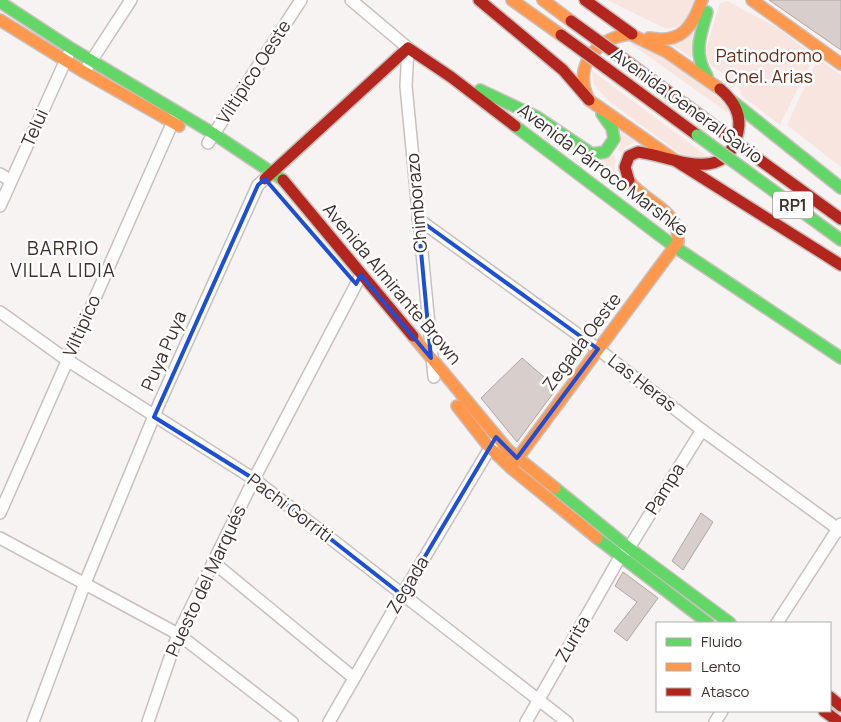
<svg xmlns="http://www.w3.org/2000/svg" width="841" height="722" font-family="Manrope,sans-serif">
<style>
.green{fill:#f9e5df}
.building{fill:#d8cfcd;stroke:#afa7a4}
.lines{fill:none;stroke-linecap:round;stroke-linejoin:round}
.street-casing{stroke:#c9c0bd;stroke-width:14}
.fast-casing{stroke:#c9c0bd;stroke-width:14}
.slow-casing{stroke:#c9c0bd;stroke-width:14}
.jam-casing{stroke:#c9c0bd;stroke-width:14}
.street{stroke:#fefdfd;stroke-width:11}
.fast{stroke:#63d668;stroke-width:11}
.slow{stroke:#ff974d;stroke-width:11}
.jam{stroke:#b3261e;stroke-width:11}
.fast-bridge-casing{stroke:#c9c0bd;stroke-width:14;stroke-linecap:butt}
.jam-bridge-casing{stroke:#c9c0bd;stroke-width:14;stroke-linecap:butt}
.fast-bridge{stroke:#63d668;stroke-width:11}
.jam-bridge{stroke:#b3261e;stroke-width:11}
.marked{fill:none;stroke:#1d4ed8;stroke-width:4;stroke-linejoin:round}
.labels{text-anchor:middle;stroke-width:5;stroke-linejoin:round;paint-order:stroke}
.shield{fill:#fff;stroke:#796e6b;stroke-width:1}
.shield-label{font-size:16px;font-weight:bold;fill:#3f302c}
.park-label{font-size:18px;fill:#6c2d18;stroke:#fff}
.street-label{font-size:18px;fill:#3f302c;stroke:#fff}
.neighbourhood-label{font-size:19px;letter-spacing:1px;fill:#3f302c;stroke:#fff}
</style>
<rect width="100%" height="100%" fill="#f7f3f2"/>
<g class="green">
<path d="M607,0H694C689,15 681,34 662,27Z"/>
<polygon points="727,1 778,28 814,56 780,125 742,96 738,85 711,65 707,57 706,49 720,3"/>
<polygon points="694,32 692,58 672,45"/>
<polygon points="637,41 701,82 730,109 728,113 631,44"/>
<polygon points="818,58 841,75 841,167 787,125"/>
<polygon points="591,70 708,157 701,158 682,155 610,102 594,85"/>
<polygon points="621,132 635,142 627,146 621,152 618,150 621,142"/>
<polygon points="563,145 596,162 615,155 614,174 631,195"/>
</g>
<g class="building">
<polygon points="769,0 841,0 841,50 812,30"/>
<polygon points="522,358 557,388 517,442 481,398"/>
<polygon points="701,513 713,522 683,570 672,561"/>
<polygon points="623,572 658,598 627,641 614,631 637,602 615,586"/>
</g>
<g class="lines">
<g class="street-casing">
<g id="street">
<polyline points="351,0 408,48 406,86 434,377"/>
<polyline points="88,66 131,0"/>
<polyline points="208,143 301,0"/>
<polyline points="0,174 11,181"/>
<polyline points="0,206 68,55"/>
<polyline points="418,219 598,349 702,430 841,531"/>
<polyline points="0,312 67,360 254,479 567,722"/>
<polyline points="0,513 175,117"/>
<polyline points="0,538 178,634 292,722"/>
<polyline points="213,562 354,678"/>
<polyline points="777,623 841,524"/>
<polyline points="33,722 85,583 159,404 258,185 265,179"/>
<polyline points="148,722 178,634 254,479 361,275"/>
<polyline points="329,722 402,595 493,443"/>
<polyline points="526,722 620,557 629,548 702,430"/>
<polyline points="715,722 722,711"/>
</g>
</g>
<g class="fast-casing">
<g id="fast">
<polyline points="0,2 72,49 214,134 283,180"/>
<path d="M707,12C700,36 693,54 707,76"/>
<polyline points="480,90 537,117 592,154 605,152 614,139 612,128 602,114"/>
<polyline points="732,101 841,188"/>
<polyline points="515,126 675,247 841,358"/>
<polyline points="745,170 841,240"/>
<polyline points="555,488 629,548 730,623"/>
<polyline points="597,538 708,623"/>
</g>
</g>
<g class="slow-casing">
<g id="slow">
<polyline points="512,0 561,35"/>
<polyline points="543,0 571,21"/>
<polyline points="752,0 841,64"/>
<polyline points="0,20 84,72 179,126"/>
<path d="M649,38C681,44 692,28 702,0"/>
<path d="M676,161L589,100C572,67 596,38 630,34L667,52L720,89"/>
<polyline points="413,336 508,450 555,488"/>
<polyline points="457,406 490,448 511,468 597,538"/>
<path d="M511,467L678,242C680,209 646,204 629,181"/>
</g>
</g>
<g class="jam-casing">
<g id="jam">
<polyline points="479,0 563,70 589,100"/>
<polyline points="585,0 632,34"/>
<polyline points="618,55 709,122"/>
<polyline points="606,68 697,135"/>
<polyline points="757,158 841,219"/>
<polyline points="676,161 841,265"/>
<polyline points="265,179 408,48 451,77 515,126"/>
<polyline points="283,180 413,336"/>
<path d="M629,181L625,167L629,156L638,152C672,156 727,187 738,132C742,114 733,100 720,89"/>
<polyline points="830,697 841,706"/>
<polyline points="824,711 839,722"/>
</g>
</g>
<use href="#street" class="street"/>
<use href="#fast" class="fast"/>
<use href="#slow" class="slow"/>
<use href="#jam" class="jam"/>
<g class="fast-bridge-casing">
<polyline id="fast-bridge" points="697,135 745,170"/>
</g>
<g class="jam-bridge-casing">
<g id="jam-bridge">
<polyline points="571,21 618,55"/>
<polyline points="561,35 606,68"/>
<polyline points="709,122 757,158"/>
</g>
</g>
<use href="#fast-bridge" class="fast-bridge"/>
<use href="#jam-bridge" class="jam-bridge"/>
</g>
<path class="marked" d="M265,179L356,284L361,275L431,358L418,219L598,349L517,458L496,437L402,595L254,479L154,417L258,185Z"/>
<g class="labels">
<rect class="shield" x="773" y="191.5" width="40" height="27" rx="4"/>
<g class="shield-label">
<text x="793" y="211">RP1</text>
</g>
<g class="park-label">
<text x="769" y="62">Patinodromo<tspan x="769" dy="21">Cnel. Arias</tspan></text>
</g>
<g class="street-label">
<text transform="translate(254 72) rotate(-57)" y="6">Viltipico Oeste</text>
<text transform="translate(687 106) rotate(36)" y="6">Avenida General Savio</text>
<text transform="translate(35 128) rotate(-66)" y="6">Telui</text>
<text transform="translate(603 170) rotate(37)" y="6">Avenida Párroco Marshke</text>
<text transform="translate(417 203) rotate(-95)" y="6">Chimborazo</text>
<text transform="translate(392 284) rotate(50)" y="6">Avenida Almirante Brown</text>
<text transform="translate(82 326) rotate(-66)" y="6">Viltipico</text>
<text transform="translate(582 342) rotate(-53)" y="6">Zegada Oeste</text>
<text transform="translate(164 351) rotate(-66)" y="6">Puya Puya</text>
<text transform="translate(642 383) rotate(38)" y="6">Las Heras</text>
<text transform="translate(665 489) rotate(-58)" y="6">Pampa</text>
<text transform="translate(290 508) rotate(37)" y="6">Pachi Gorriti</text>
<text transform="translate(206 581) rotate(-65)" y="6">Puesto del Marqués</text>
<text transform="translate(408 585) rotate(-59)" y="6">Zegada</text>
<text transform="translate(573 639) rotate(-60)" y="6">Zurita</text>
</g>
<g class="neighbourhood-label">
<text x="63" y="255">BARRIO<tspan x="63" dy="22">VILLA LIDIA</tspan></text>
</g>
</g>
<rect x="656" y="622" width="175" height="90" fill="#ffffff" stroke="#b2acab"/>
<rect x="666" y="638" width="25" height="8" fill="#63d668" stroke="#b2acab"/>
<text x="701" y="647" font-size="15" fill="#3f302c">Fluido</text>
<rect x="666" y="663" width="25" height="8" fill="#ff974d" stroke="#b2acab"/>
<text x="701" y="672" font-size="15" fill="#3f302c">Lento</text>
<rect x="666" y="688" width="25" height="8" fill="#b3261e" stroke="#b2acab"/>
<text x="701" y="697" font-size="15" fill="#3f302c">Atasco</text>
</svg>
